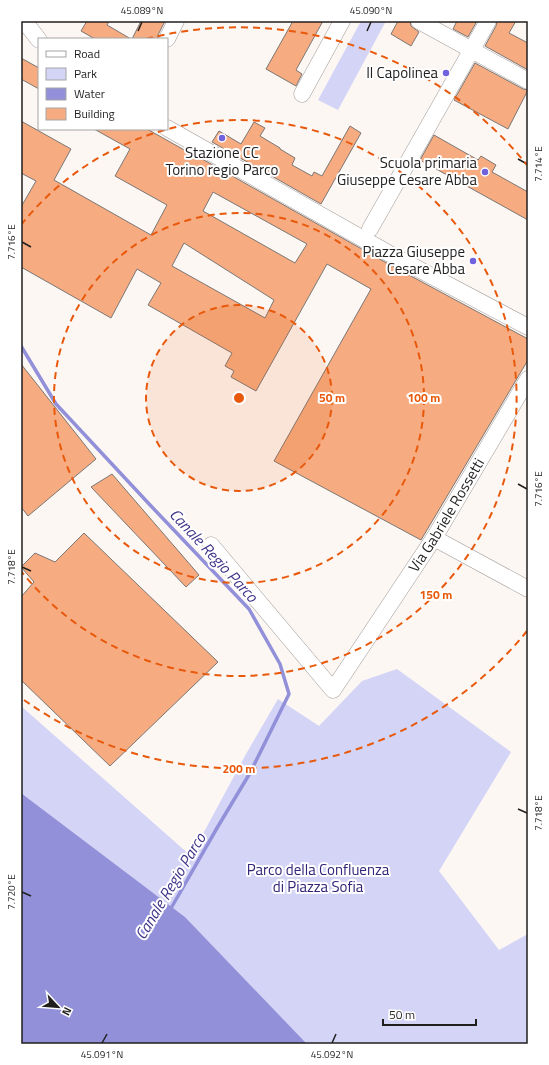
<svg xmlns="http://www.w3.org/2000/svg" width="549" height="1065" font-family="'Titillium Web',sans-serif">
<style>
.green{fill:#d3d4f6}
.water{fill:#9190d9}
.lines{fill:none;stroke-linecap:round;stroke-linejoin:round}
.stream{stroke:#9190d9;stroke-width:3.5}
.building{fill:#f6ab80;stroke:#7b7774;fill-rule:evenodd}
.minor-casing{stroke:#a29d9b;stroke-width:17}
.minor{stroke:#fff;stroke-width:16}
.ticks{fill:none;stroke:#211f1e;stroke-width:1.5}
.ring{fill:none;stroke:#e8590c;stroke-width:2;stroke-dasharray:7 5}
.poi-dot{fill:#6f62dc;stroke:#fff;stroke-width:1.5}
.labels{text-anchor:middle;stroke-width:4;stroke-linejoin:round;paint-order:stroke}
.poi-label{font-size:15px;fill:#211f1e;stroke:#fff;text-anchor:end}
.street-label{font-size:15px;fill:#211f1e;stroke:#fff}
.park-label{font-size:15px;fill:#322478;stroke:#fff}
.water-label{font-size:16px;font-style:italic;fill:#3f3489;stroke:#fff}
.centre{fill:#e8590c;stroke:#fff;stroke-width:2}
.ring-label{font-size:12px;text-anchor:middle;font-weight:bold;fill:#e8590c;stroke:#fff;stroke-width:4;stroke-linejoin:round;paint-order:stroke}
.neatline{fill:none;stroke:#211f1e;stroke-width:1.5}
.ticks-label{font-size:10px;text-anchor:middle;fill:#211f1e}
</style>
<rect width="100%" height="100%" fill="#fdf7f4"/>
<g class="green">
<polygon points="361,21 386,21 338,110 318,100"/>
<polygon points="397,669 511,752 439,871 499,950 528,934 528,1044 307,1044 185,917 21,793 21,706 191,856 246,754 278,699 319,726 362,681"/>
</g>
<polygon class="water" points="21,793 185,917 307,1044 21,1044"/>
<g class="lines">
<polyline class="stream" points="21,346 56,404 151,506 249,609 280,664 289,694 250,773 217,828 170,910"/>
</g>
<g class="building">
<polygon points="87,21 109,21 107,25 131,39 95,39 81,31"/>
<polygon points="141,21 165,21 158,35 158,39 132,39"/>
<polygon points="293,21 323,21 296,70 302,74 296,86 266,69"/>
<polygon points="398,21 410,21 411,26 419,32 411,46 391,34"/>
<polygon points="457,21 477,21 468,37 453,29"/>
<polygon points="497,21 516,21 509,33 528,43 528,70 485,46 496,26"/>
<polygon points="21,58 39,68 39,89 21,79"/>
<polygon points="475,63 523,89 528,90 508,129 454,100"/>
<path d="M21,121L71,149L54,180L151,235L167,205L115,176L130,149L94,129H147L195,156V155L383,261L528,339V360L421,540L274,461L371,289L327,264L256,391L231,377L234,371L225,366L232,353L148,305L161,283L137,269L111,318L21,267V207L36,181L21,173ZM213,192L307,244L295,263L203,211ZM184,243L274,300L265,318L172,266Z"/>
<polygon points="254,122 265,128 260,136 280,148 280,149 295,158 292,165 312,176 314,172 322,176 350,126 361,133 321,204 212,142 219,131 241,144"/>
<polygon points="434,135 478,160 481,156 496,165 492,172 528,192 528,220 420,160"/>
<polygon points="21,364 96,459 28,516 21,507"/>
<polygon points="112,474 199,575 186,587 91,487"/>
<polygon points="84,533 218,662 110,766 21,680 21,597 34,582 21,567 35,553 55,562"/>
</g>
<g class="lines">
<g class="minor-casing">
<g id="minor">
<polyline points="24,21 39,40"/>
<polyline points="419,21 528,81"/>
<polyline points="167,39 176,21"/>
<polyline points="302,94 342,21"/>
<polyline points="167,128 388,253 528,327"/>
<polyline points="370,229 488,21"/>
<polyline points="434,538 528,589"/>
<path id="s1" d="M211,545L333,690L434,538L528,379"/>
</g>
</g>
<use href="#minor" class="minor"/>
</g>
<path class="ticks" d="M138,31L142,22M367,31L371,22M518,159L527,164M22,242L31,247M518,484L527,489M22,567L31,571M518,809L527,813M22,892L31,896M102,1043L107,1034M332,1043L336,1034"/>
<circle cx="239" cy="398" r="93" fill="#e8590c" fill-opacity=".12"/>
<g class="ring">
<circle cx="239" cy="398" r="93"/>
<circle cx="239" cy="398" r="185"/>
<path d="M21 225A278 278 0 1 1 21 571"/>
<path d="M527 631A371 371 0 0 1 24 700M146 39A371 371 0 0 1 527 165"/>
</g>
<g class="poi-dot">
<circle cx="446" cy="73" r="4"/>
<circle cx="222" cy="138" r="4"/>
<circle cx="485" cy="172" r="4"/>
<circle cx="473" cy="261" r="4"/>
</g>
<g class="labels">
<g class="poi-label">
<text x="438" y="78">Il Capolinea</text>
<text x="222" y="158" text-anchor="middle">Stazione CC<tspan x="222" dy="17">Torino regio Parco</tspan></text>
<text x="477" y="168">Scuola primaria<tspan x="477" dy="17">Giuseppe Cesare Abba</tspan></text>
<text x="465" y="257">Piazza Giuseppe<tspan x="465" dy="17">Cesare Abba</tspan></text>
</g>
<g class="street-label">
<text dy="5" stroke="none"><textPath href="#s1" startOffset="398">Via Gabriele Rossetti</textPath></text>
</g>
<g class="park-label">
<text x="318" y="875">Parco della Confluenza<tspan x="318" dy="17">di Piazza Sofia</tspan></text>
</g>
<g class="water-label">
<text transform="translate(214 555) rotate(47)" y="6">Canale Regio Parco</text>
<text transform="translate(170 886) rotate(-59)" y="6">Canale Regio Parco</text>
</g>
</g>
<circle cx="239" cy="398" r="6" class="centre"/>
<g class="ring-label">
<text x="332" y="402">50 m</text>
<text x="424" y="402">100 m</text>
<text x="436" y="599">150 m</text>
<text x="239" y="773">200 m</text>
</g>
<rect width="549" height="1065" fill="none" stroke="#ffffff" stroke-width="44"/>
<rect x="38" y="38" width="130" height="92" fill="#ffffff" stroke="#a6a5a5"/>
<rect x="46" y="51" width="20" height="6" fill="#ffffff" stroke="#a6a5a5"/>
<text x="74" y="58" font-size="12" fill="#211f1e">Road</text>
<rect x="46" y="68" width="20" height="12" fill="#d3d4f6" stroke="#a6a5a5"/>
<text x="74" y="78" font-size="12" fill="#211f1e">Park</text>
<rect x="46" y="88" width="20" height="12" fill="#9190d9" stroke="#a6a5a5"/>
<text x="74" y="98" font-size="12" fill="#211f1e">Water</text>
<rect x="46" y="108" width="20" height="12" fill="#f6ab80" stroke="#a6a5a5"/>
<text x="74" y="118" font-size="12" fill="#211f1e">Building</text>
<g transform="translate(58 1007) rotate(116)" stroke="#ffffff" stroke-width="3" paint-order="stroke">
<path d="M0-3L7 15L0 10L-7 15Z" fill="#211f1e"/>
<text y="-6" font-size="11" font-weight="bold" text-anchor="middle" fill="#211f1e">N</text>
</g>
<path d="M383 1019v6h93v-6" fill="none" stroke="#211f1e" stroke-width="2"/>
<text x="389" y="1019" font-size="12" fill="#211f1e" stroke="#ffffff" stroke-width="3" paint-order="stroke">50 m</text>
<rect x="22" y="22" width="505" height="1021" class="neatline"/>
<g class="ticks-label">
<text x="142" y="14">45.089°N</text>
<text x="371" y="14">45.090°N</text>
<text transform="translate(538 164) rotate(-90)" y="4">7.714°E</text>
<text transform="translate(11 242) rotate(-90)" y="4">7.716°E</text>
<text transform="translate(538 489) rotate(-90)" y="4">7.716°E</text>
<text transform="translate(11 567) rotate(-90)" y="4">7.718°E</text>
<text transform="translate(538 813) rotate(-90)" y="4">7.718°E</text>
<text transform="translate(11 892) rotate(-90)" y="4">7.720°E</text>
<text x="102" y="1058">45.091°N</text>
<text x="332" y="1058">45.092°N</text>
</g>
</svg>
